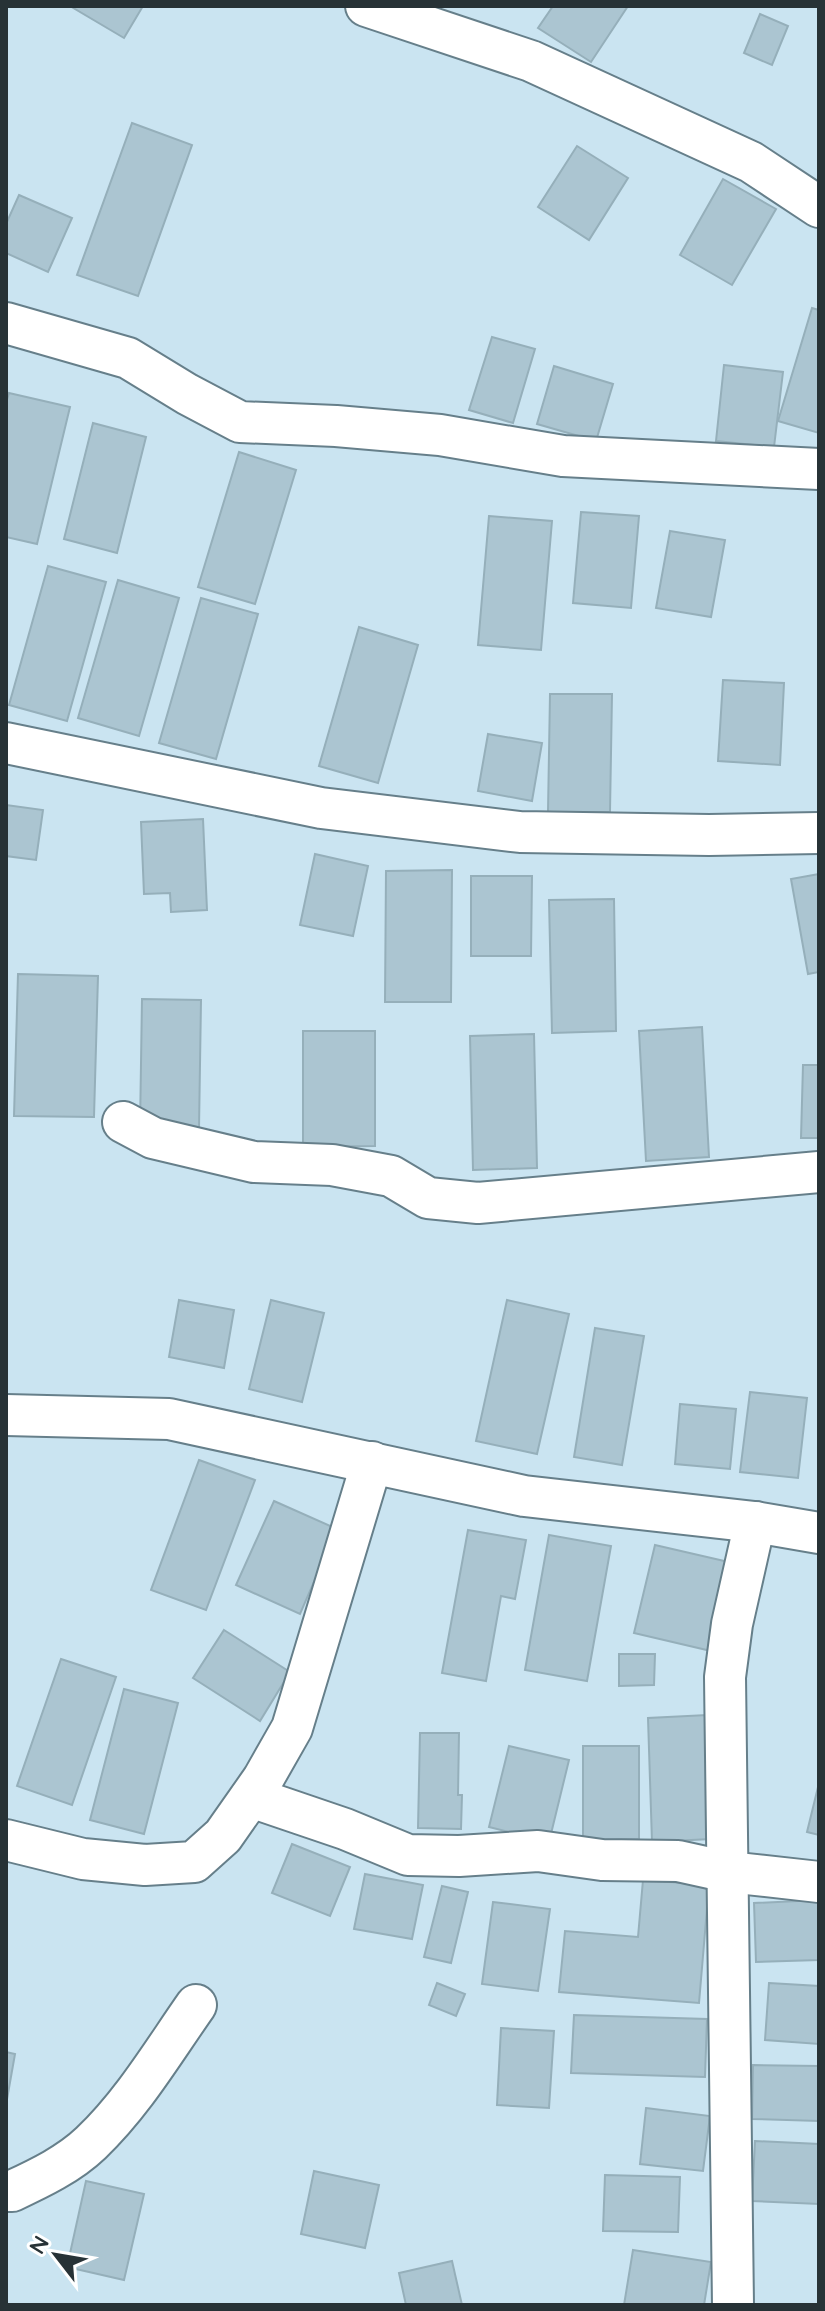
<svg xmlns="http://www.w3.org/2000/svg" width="825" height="2311" font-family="Quicksand,sans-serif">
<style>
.building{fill:#abc5d1;stroke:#95afba;stroke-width:2}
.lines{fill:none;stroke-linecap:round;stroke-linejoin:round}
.minor-casing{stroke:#667f8a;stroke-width:44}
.minor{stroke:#fff;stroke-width:40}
</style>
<rect width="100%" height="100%" fill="#cae4f1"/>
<g class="building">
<polygon points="70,6 143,6 124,38"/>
<polygon points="553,6 628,6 591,62 538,28"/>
<polygon points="760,14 788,26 772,65 744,53"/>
<polygon points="132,123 192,145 138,296 77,275"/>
<polygon points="577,146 628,178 589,240 538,207"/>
<polygon points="723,179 776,209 732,285 680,255"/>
<polygon points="19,195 72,218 48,272 6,253 6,224"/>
<polygon points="812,308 819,310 819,433 778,421"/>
<polygon points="492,337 535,349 513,423 469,410"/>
<polygon points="724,365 783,372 774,447 716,441"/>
<polygon points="554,366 613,384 596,441 537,424"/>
<polygon points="9,393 70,407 37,544 6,537 6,403"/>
<polygon points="93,423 146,437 117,553 64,539"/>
<polygon points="239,452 296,470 255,604 198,587"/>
<polygon points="581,512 639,516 631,608 573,603"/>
<polygon points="489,516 552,521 541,650 478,645"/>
<polygon points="670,531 725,540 711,617 656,608"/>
<polygon points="48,566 106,582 67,721 9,705"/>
<polygon points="118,580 179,598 139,736 78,718"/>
<polygon points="201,598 258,614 216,759 159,743"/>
<polygon points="359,627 418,645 378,783 319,766"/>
<polygon points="723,680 784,683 780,765 718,761"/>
<polygon points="550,694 612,694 610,812 548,812"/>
<polygon points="488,734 542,743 532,801 478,791"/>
<polygon points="6,805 43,810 36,860 6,856"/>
<polygon points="203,819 207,910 171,912 170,893 144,894 141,822"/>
<polygon points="315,854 368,866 353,936 300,925"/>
<polygon points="452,870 451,1002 385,1002 386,871"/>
<polygon points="819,874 819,972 808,974 791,879"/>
<polygon points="471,876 532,876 531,956 471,956"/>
<polygon points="614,899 616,1031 552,1033 549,900"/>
<polygon points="18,974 98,976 94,1117 14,1116"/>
<polygon points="142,999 201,1000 199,1129 140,1128"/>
<polygon points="702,1027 709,1157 646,1161 639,1031"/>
<polygon points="303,1031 375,1031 375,1146 303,1147"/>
<polygon points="534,1034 537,1168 473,1170 470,1036"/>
<polygon points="803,1065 819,1065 819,1138 801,1138"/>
<polygon points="179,1300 234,1310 224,1368 169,1357"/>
<polygon points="271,1300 324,1313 302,1402 249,1389"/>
<polygon points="507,1300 569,1314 537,1454 476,1441"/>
<polygon points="595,1328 644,1336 622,1465 574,1457"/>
<polygon points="750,1392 807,1398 798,1478 740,1472"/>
<polygon points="680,1404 736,1409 730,1469 675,1464"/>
<polygon points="199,1460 255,1480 206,1610 151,1590"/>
<polygon points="274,1501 337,1529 300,1614 236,1585"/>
<polygon points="468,1530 526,1540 515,1599 501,1596 486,1681 442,1673"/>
<polygon points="549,1535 611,1546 587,1681 525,1670"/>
<polygon points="655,1545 733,1563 711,1651 634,1633"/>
<polygon points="224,1630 290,1672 260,1721 193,1678"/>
<polygon points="619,1654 655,1654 654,1685 619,1686"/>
<polygon points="61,1659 116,1677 72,1805 17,1786"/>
<polygon points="124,1689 178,1703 144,1834 90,1820"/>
<polygon points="707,1715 711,1839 652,1842 648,1718"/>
<polygon points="420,1733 459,1733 458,1795 462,1795 461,1829 418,1828"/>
<polygon points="509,1746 569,1760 549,1842 489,1827"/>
<polygon points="583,1746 639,1746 639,1839 583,1840"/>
<polygon points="819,1783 819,1835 807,1832"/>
<polygon points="292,1844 350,1867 330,1916 272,1893"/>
<polygon points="365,1874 423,1885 412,1939 354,1929"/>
<polygon points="643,1880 709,1885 699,2003 559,1992 565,1931 638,1937"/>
<polygon points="442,1886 468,1892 451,1963 424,1957"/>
<polygon points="819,1900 819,1960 756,1962 754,1903"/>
<polygon points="493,1902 550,1909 538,1991 482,1984"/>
<polygon points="437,1983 465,1994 456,2016 429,2005"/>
<polygon points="769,1983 819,1986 819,2044 765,2040"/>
<polygon points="574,2015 707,2019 705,2077 571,2073"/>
<polygon points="501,2028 554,2031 549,2108 497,2105"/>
<polygon points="6,2052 15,2054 6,2105"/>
<polygon points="753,2065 819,2066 819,2121 752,2119"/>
<polygon points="646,2108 710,2116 703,2171 640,2164"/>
<polygon points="755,2141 819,2144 819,2204 752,2201"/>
<polygon points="314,2171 379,2185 365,2248 301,2234"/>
<polygon points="605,2175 680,2177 678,2232 603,2231"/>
<polygon points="86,2181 144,2194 124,2280 67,2267"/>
<polygon points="633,2250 711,2262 704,2305 624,2305"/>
<polygon points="452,2261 462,2305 406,2305 399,2273"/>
</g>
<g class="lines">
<g class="minor-casing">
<g id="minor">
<polyline points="366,6 531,61 751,162 819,207"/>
<polyline points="6,323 128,358 187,394 240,422 336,426 440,435 563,456 819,469"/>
<polyline points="6,743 321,808 520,832 709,835 819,833"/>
<polyline points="123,1122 153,1138 254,1162 332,1165 391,1176 428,1198 478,1203 819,1172"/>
<polyline points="6,1415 169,1419 524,1496 755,1522 819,1533"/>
<polyline points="251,1797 345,1829 408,1855 459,1856 538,1851 602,1860 678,1861 728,1872 819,1882"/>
<polyline points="6,1840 83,1859 145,1865 194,1862 223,1836 263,1779 292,1728 372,1462"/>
<path d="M6,2191H12C40,2178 69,2164 91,2143C133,2103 163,2052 196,2005"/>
<polyline points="733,2305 725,1677 732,1624 755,1522"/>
</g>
</g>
<use href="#minor" class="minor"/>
</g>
<rect width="825" height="2311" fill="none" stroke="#273236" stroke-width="16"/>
<g transform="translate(56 2255) rotate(301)" stroke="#ffffff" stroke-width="6" paint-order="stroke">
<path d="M0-6L14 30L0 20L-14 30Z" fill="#273236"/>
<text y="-12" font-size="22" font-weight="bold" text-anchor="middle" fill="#273236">N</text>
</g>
</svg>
